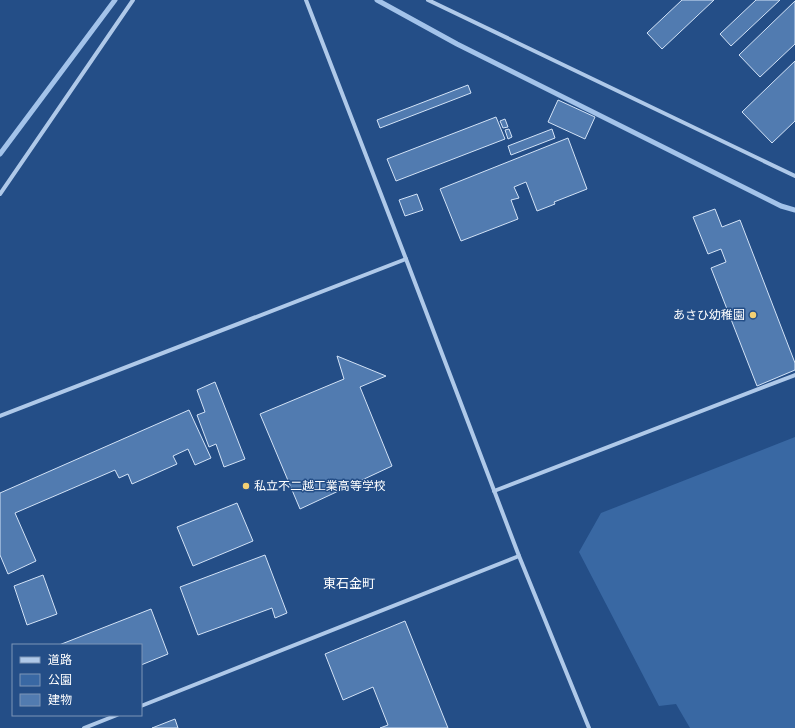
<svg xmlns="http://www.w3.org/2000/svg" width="795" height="728" font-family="Ubuntu,'Noto Sans JP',sans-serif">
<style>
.green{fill:#3968a3}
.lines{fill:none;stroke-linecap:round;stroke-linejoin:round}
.stream{stroke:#a3c3ea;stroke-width:5}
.building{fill:#517bb0;stroke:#d3e3f7}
.street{stroke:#afc9e9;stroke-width:4}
.poi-dot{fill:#f3d073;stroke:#244e87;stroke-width:1.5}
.labels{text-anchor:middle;stroke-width:3;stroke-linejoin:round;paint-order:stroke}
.poi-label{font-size:12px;fill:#fff;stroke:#244e87;text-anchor:end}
.neighbourhood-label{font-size:13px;fill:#fff;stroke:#244e87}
</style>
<rect width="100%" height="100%" fill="#244e87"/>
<polygon class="green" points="795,437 795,728 690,728 676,704 659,706 579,552 601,513"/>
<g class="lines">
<g class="stream">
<polyline points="377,0 457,44 781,206 795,210"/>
<polyline points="0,154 115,0"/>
</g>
</g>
<g class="building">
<polygon points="682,0 714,0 662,49 647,33"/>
<polygon points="756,0 780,0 731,46 720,34"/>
<polygon points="795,1 795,44 760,77 739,55"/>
<polygon points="795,61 795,121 772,143 742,112"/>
<polygon points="468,85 471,93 380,128 377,120"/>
<polygon points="558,100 595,117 585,139 548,122"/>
<polygon points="496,117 505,139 396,181 387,159"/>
<polygon points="505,119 508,127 503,128 500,121"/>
<polygon points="509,129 512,137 508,139 505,130"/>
<polygon points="552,129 555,138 511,155 508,146"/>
<polygon points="568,138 587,189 554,202 555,204 537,211 526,182 514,187 519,198 511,200 518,219 461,241 440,189"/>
<polygon points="417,194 423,210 405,216 399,200"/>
<polygon points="715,209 722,227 740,220 795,363 795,370 757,386 711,268 726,262 721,249 708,254 693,217"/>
<polygon points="337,356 386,376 360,387 392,466 300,509 260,414 344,379"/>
<polygon points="215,382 245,459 224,467 216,444 209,447 197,415 205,412 197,390"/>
<polygon points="189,410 211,458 195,465 188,449 173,456 177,464 132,484 128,474 119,478 115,470 15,513 36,561 8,574 0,555 0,493"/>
<polygon points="237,503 253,541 193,566 177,527"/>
<polygon points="265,555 287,613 275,618 272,608 198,635 180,587"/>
<polygon points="43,575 57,614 27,625 14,586"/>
<polygon points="151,609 168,654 141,665 141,645 59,645"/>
<polygon points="405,621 448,728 380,728 388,725 373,687 343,700 325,654"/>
<polygon points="175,719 178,728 152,728"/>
</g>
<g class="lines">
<g class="street">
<polyline points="306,0 406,259 519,556 589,728"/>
<polyline points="428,0 795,176"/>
<polyline points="0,194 133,0"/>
<polyline points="0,416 406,259"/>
<polyline points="494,491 795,375"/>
<polyline points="141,706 519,556"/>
<polyline points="84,728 117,715"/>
</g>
</g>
<g class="poi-dot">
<circle cx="753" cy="315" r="4"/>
<circle cx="246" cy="486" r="4"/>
</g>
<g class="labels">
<g class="poi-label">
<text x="745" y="319">あさひ幼稚園</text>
<text x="254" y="490" text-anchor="start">私立不二越工業高等学校</text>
</g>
<g class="neighbourhood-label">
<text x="349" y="588">東石金町</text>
</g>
</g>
<rect x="12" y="644" width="130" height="72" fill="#244e87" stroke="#7c95b7"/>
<rect x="20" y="657" width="20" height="6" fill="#afc9e9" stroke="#7c95b7"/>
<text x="48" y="664" font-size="12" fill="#ffffff">道路</text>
<rect x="20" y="674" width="20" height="12" fill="#3968a3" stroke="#7c95b7"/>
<text x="48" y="684" font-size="12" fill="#ffffff">公園</text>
<rect x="20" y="694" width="20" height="12" fill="#517bb0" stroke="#7c95b7"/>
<text x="48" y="704" font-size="12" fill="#ffffff">建物</text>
</svg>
